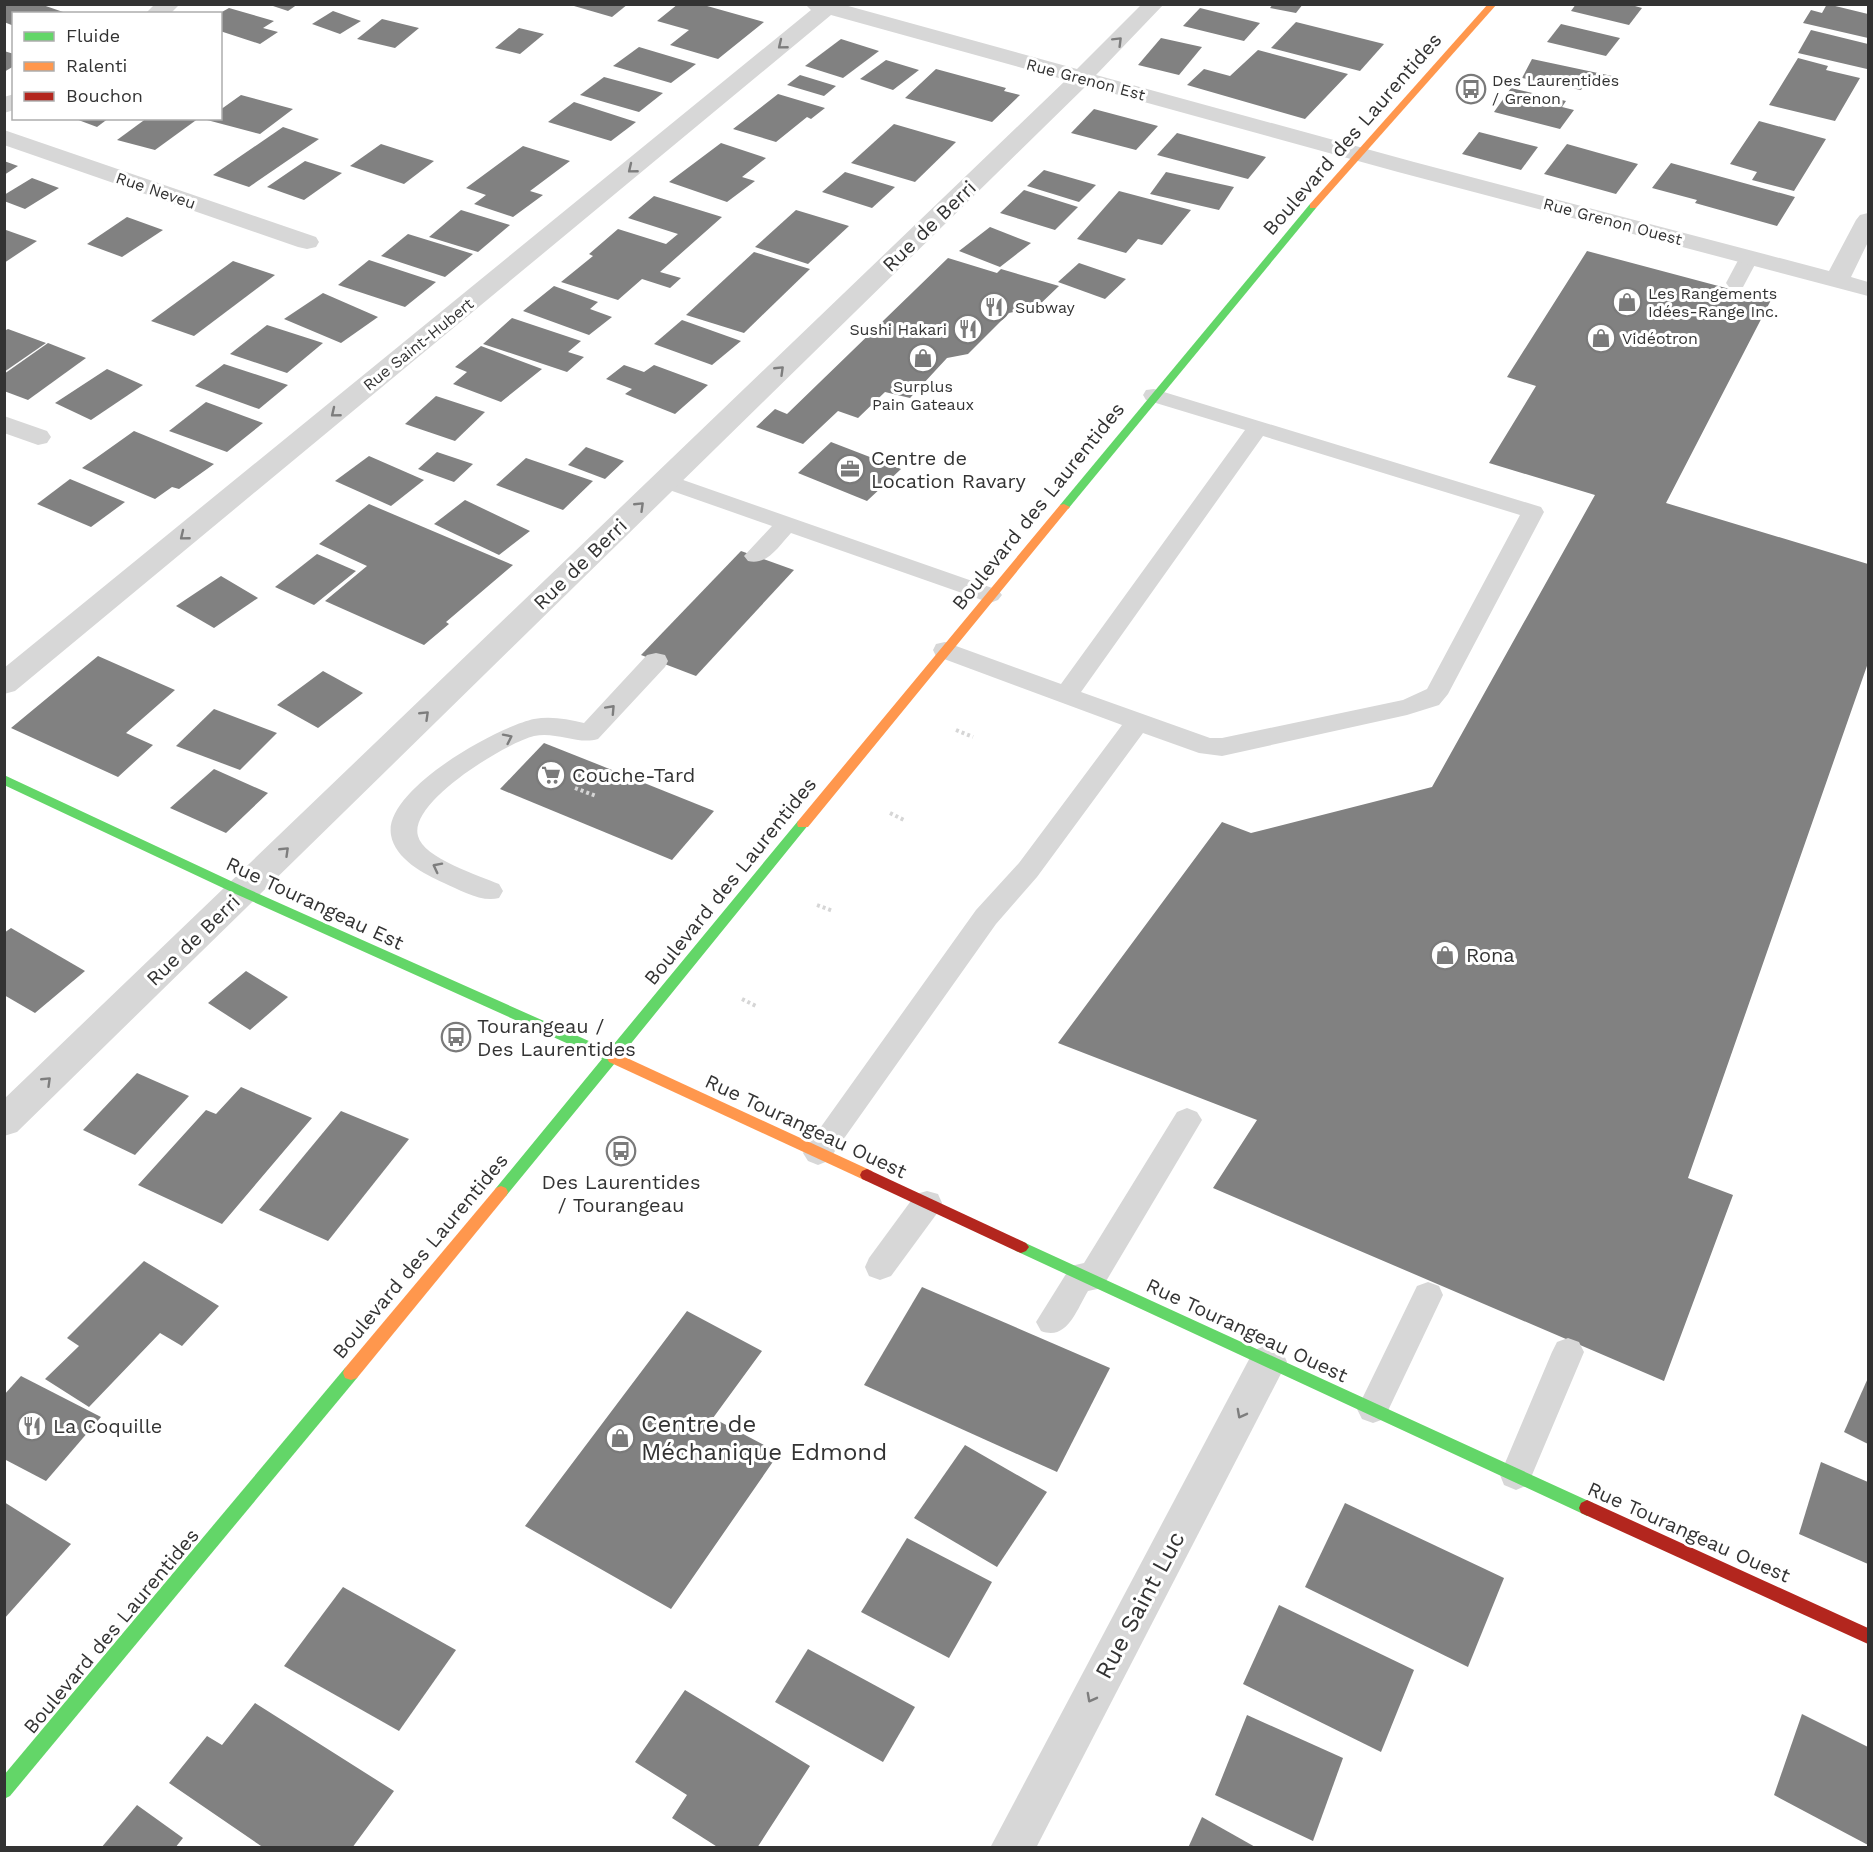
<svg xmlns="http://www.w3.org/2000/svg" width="1873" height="1852" font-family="'Work Sans',sans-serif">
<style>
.building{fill:#818181}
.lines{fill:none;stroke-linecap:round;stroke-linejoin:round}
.path{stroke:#d6d6d6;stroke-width:4;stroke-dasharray:3 3;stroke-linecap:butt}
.lane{fill:#d7d7d7;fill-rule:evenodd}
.street{fill:#d7d7d7;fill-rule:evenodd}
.fast{fill:#63d668;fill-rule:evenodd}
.slow{fill:#ff974d;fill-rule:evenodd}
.jam{fill:#b3261e;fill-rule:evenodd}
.oneway{stroke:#7d7d7d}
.labels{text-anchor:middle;stroke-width:6;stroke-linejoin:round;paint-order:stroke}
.far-street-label{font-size:16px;fill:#333;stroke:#fff}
.far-poi-label{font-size:16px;fill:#333;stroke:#fff;text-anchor:start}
.street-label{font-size:20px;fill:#333;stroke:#fff}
.poi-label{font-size:20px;fill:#333;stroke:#fff;text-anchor:start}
.near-poi-label{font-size:24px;fill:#333;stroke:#fff;text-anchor:start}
.near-street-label{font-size:24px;fill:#333;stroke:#fff}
</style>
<rect width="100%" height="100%" fill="#fff"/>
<g class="building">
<polygon points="4,4 40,4 66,13 14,14 14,26 4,22"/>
<polygon points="267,4 298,4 288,11"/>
<polygon points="577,4 628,4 612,17 574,6"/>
<polygon points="678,4 700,4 764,22 718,59 670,45 689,30 657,21"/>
<polygon points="1273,4 1303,4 1296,13 1270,8"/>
<polygon points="1576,4 1628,4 1642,8 1629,25 1571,11"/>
<polygon points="1827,4 1868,14 1868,38 1803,23 1811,10 1822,13"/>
<polygon points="229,8 274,21 263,28 278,32 260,44 220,31 220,13"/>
<polygon points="1200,8 1260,23 1244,41 1183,26"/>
<polygon points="333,11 361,21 340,34 312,24"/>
<polygon points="382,19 419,28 395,48 357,39"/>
<polygon points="1296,22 1384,44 1360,71 1271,48"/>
<polygon points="1561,24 1620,38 1606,56 1547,42"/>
<polygon points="519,28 544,34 520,54 495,48"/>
<polygon points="1811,30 1868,44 1867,69 1798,53"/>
<polygon points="1161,38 1202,47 1179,75 1138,65"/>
<polygon points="841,39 879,51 843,78 805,66"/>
<polygon points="639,47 696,64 671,83 613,66"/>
<polygon points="1258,50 1348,74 1305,119 1187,85 1204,69 1230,76"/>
<polygon points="4,51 14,54 14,66 4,72"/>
<polygon points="1798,58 1828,66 1826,70 1860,78 1835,121 1769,105"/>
<polygon points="1532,59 1612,76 1605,88 1585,83 1581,90 1522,78"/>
<polygon points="886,60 919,70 893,90 860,79"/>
<polygon points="936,69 1006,88 1004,91 1020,95 992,122 905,98"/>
<polygon points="800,75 836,86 824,96 787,85"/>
<polygon points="604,77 663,93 639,112 580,95"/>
<polygon points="1511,88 1566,101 1562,107 1574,110 1560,129 1494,112"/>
<polygon points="778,94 825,108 811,119 807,117 776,142 733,129"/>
<polygon points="241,95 293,109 260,134 207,120 220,118 220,110"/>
<polygon points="574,102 636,122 611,141 548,122"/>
<polygon points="1094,109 1158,126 1136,150 1071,133"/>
<polygon points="73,118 109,118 97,127"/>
<polygon points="147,118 199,118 155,150 117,140"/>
<polygon points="1759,121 1826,139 1794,191 1752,180 1757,172 1730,164"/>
<polygon points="894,124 956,142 915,182 851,163"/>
<polygon points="283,127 319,139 249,187 213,175"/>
<polygon points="1479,132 1538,147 1521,170 1462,154"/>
<polygon points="1177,133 1266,157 1248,179 1157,155"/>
<polygon points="721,143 766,158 742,177 755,181 727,202 669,182"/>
<polygon points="381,144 434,161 404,184 350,166"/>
<polygon points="1567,144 1638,164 1616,194 1544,174"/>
<polygon points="523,146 570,161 530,191 543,195 513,217 474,204 486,195 466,188"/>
<polygon points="4,161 18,166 4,175"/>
<polygon points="305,161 342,173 304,200 267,187"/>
<polygon points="1671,163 1795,197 1777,226 1695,203 1697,200 1652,188"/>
<polygon points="1044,170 1096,185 1079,202 1027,186"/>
<polygon points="845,172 895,187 872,208 822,192"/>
<polygon points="1166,172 1234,187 1219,210 1150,194"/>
<polygon points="32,178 59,188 25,209 4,201 4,195"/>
<polygon points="1024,190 1078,207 1055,230 1000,213"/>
<polygon points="1119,191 1191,210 1162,245 1138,239 1126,253 1077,239"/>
<polygon points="654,196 722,217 660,272 681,278 670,288 642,279 618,300 561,282 593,256 589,254 618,229 666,244 678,234 628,218"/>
<polygon points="461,210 510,225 478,252 429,237"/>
<polygon points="796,210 849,226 808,264 755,247"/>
<polygon points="127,217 163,230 122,257 87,244"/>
<polygon points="990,227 1031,243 1000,267 959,251"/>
<polygon points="6,230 37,241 4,263"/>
<polygon points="408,234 473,254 445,277 381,256"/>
<polygon points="1587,251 1771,300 1666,503 1868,564 1868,663 1688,1178 1733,1195 1664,1381 1213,1188 1257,1120 1058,1043 1222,822 1251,833 1432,787 1595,495 1489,463 1536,386 1507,377"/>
<polygon points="754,252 810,269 744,333 686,315"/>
<polygon points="948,258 997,273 1001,269 1059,286 1037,307 1009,313 968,354 947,358 910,398 885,392 858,418 838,411 803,444 756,427 775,409 787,414"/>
<polygon points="369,260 436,282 405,307 338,285"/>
<polygon points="233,261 275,275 194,336 151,321"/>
<polygon points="1079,263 1126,279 1105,299 1058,282"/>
<polygon points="554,286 598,302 590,309 612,317 589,335 523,311"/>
<polygon points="323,293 378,317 341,343 284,319"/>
<polygon points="512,318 581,341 568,352 584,357 567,372 483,344"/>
<polygon points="682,320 741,341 712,365 654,344"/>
<polygon points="267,325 323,343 287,373 230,354"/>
<polygon points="8,329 46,343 4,372 4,331"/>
<polygon points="48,343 86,358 28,400 4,391 4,374"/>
<polygon points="481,346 542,369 501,402 453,384 467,372 455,367"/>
<polygon points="224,364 288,385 259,409 195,386"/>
<polygon points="624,365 644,372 654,365 708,385 675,414 625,394 632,389 606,379"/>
<polygon points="107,369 143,385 91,420 55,403"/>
<polygon points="436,396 485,412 455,441 405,424"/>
<polygon points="206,402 263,423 227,452 169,431"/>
<polygon points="134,431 214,464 179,489 172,487 155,499 82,468"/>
<polygon points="831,442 901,469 867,501 798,473"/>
<polygon points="586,447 624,461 605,479 568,465"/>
<polygon points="437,452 473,464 454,482 418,469"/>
<polygon points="369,456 424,480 391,506 335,481"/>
<polygon points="526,458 593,481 563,510 496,485"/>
<polygon points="70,479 125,502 91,527 37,504"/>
<polygon points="465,500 530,531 499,555 434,524"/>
<polygon points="369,504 513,565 446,622 449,624 424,645 325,601 367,566 319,544"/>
<polygon points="741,551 794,570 696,676 641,655"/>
<polygon points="317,554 356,571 314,605 275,587"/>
<polygon points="221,576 258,598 214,628 176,606"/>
<polygon points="98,656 175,690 126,733 153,745 118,777 11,728"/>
<polygon points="323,671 363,693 318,728 277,705"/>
<polygon points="214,709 277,733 240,770 176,746"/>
<polygon points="544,743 597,764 714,811 672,860 500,789"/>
<polygon points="214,769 268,793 226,833 170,808"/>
<polygon points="11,928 85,971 35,1013 4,995 4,933"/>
<polygon points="246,971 288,997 250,1030 208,1003"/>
<polygon points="137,1073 189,1096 135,1155 83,1130"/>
<polygon points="241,1087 312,1118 222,1224 138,1185 206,1110 216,1114"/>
<polygon points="341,1111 409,1139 328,1241 259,1210"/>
<polygon points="144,1261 219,1306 182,1346 160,1333 89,1407 45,1379 79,1346 67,1338"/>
<polygon points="922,1287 1110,1368 1057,1472 864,1385"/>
<polygon points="687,1311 762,1351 713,1418 779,1453 671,1609 525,1526"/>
<polygon points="21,1376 101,1417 46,1481 4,1459 4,1395"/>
<polygon points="1868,1378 1868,1444 1844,1432"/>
<polygon points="965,1445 1047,1492 997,1567 914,1518"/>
<polygon points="1821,1462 1868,1482 1868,1564 1799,1534"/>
<polygon points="4,1502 71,1544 4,1619"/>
<polygon points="1345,1503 1504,1578 1468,1667 1305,1587"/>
<polygon points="907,1538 992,1582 949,1658 861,1612"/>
<polygon points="343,1587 456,1650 399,1731 284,1666"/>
<polygon points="1279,1605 1414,1670 1381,1752 1243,1684"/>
<polygon points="808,1649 915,1707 883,1762 775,1702"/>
<polygon points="685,1690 810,1766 757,1848 719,1848 672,1818 687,1795 635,1762"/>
<polygon points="255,1703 394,1791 352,1848 264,1848 169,1783 207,1736 222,1745"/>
<polygon points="1802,1714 1868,1747 1868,1845 1774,1795"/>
<polygon points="1247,1715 1343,1758 1313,1841 1215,1795"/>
<polygon points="137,1805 183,1838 175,1848 101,1848"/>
<polygon points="1202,1817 1257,1848 1188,1848"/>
</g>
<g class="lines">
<g class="path">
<polyline points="956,730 973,737"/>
<polyline points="575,788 596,796"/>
<polyline points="890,813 904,820"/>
<polyline points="817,905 833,911"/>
<polyline points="742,999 758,1007"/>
</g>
<g class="lane">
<polygon points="1749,251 1756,253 1759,257 1743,287 1729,287 1726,283 1742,253"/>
<path d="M1154,389L1541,507L1544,512L1448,694L1439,705L1407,715L1222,756L1199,753L1143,733L1037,877L996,924L828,1161L818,1165L808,1161L803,1153L808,1145L976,910L1019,863L1122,725L936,656L933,650L936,644L945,642L1061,684L1245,430L1146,400L1143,395L1146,390ZM1263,436L1520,515L1427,689L1403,700L1222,738H1210L1081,692Z"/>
<path d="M666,474L998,590L1002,595L998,600L990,603L982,600L791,533C779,546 767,566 748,561L744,556L772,526L658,486L655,481L658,476Z"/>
<path d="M656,653L665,655L668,661L665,667L598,739C578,745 556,731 534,736C506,743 408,802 418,836C423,858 480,876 499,884L503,891L499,898C482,903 460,890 444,883C424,874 395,859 391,835C383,790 497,727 534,719C551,716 567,719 584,723L647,655Z"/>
<path d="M1187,1108L1197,1112L1202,1120L1102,1288L1088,1291C1076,1311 1067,1341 1041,1331L1036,1322L1071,1266L1084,1263L1177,1112Z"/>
<polygon points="927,1191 938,1194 942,1203 938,1212 891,1276 880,1280 869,1276 865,1267 869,1258 916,1194"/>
<polygon points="1428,1282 1439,1286 1443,1295 1384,1419 1373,1423 1362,1419 1357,1409 1362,1399 1417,1286"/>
<polygon points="1568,1338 1579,1342 1584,1352 1532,1475 1528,1485 1516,1490 1504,1485 1500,1475 1552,1352 1557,1342"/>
</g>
<g class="street">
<polygon points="155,4 180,4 170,14 145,14"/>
<polygon points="805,4 841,4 1077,69 1142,4 1164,4 1096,75 1414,162 1829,271 1856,220 1860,215 1868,213 1868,242 1851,277 1868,282 1868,296 1398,172 1086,86 17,1132 4,1136 4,1099 1066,80 831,15 15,691 4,694 4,668 811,10"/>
<polygon points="14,94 14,110 4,113 4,97"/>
<polygon points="4,130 316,237 319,242 316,247 307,249 298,247 4,145"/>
<polygon points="4,416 47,431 51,437 47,443 38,445 4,433"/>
<polygon points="1268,1345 1282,1350 1287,1362 1036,1848 990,1848 1254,1350"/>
</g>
<g class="fast">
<polygon points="1313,203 1316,204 1316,208 1068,509 1060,509 1060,505 1310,204"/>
<polygon points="4,775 248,889 609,1050 798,821 808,821 809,824 620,1057 619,1062 615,1063 506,1196 501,1198 496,1196 494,1192 496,1188 602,1059 238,895 4,785"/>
<polygon points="1021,1241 1593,1503 1595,1508 1593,1513 1587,1516 1581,1513 1016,1251 1013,1247 1016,1243"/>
<polygon points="351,1366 357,1368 359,1373 357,1378 10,1796 4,1799 4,1775 345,1368"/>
</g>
<g class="slow">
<polygon points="1488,4 1497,4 1316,208 1310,208 1310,204"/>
<polygon points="1064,504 1070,507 1068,509 808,827 798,827 797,824 798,821 1060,505"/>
<polygon points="614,1052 872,1171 874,1175 872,1179 867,1181 862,1179 609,1062 607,1058 609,1054"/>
<polygon points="501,1186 506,1188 508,1192 506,1196 357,1378 351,1380 345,1378 343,1373 345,1368 496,1188"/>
</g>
<g class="jam">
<polygon points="867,1169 1026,1243 1029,1247 1026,1251 1021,1253 1016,1251 862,1179 860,1175 862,1171"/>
<polygon points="1587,1500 1868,1628 1868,1644 1581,1513 1579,1508 1581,1503"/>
</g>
</g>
<defs><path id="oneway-chevron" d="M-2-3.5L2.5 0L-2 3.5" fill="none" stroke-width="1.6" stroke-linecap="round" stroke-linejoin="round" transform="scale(1.5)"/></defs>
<g class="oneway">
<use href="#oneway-chevron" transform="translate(1118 41) rotate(-45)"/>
<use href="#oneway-chevron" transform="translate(782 45) rotate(141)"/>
<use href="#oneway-chevron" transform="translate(632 169) rotate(141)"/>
<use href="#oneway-chevron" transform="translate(780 370) rotate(-44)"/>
<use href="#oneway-chevron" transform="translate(335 413) rotate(141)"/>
<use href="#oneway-chevron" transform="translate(640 506) rotate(-44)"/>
<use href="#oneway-chevron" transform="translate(184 536) rotate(141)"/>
<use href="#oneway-chevron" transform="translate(611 709) rotate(-47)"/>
<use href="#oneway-chevron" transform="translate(425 715) rotate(-44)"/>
<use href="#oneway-chevron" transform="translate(508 738) rotate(-26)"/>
<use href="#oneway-chevron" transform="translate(285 851) rotate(-44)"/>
<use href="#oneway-chevron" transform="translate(437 867) rotate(-153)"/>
<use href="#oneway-chevron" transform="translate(47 1081) rotate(-44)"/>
<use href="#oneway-chevron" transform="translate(1241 1414) rotate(118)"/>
<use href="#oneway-chevron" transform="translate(1091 1698) rotate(118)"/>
</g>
<defs>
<g id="bus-ring" transform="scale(1.5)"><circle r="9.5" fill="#fff" stroke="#7a7a7a" stroke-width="1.5"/><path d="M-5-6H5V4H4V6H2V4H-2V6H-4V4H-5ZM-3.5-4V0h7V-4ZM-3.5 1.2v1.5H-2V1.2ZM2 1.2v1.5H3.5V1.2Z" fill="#7a7a7a"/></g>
<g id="shop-ring" transform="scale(1.5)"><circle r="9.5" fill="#fff" stroke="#7a7a7a" stroke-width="1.5"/><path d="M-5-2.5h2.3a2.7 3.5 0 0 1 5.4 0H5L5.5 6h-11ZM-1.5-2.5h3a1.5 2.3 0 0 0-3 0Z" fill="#7a7a7a"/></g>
<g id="restaurant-ring" transform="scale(1.5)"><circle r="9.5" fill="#fff" stroke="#7a7a7a" stroke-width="1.5"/><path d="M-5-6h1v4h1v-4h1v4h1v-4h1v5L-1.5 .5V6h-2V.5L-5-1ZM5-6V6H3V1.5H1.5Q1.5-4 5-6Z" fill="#7a7a7a"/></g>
<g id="office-ring" transform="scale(1.5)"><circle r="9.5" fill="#fff" stroke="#7a7a7a" stroke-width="1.5"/><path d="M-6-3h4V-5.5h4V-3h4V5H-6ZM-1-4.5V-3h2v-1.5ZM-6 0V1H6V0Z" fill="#7a7a7a"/></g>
<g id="supermarket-ring" transform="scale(1.5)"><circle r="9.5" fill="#fff" stroke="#7a7a7a" stroke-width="1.5"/><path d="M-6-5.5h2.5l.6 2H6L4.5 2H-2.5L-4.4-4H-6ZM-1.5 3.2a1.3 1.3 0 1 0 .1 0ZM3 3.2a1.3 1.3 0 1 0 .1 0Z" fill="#7a7a7a"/></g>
</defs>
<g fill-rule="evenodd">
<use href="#bus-ring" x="1471" y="89"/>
<use href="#shop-ring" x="1627" y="302"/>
<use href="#restaurant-ring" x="994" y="307"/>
<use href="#restaurant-ring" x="968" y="329"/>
<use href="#shop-ring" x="1601" y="338"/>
<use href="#shop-ring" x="923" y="358"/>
<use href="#office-ring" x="850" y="469"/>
<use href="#supermarket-ring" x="551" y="775"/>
<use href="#shop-ring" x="1445" y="955"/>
<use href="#bus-ring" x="456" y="1037"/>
<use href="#bus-ring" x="621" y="1151"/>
<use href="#restaurant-ring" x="32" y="1426"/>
<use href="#shop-ring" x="620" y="1438"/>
</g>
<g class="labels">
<g class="far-street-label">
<text transform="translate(1086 79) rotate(15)" y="6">Rue Grenon Est</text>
<text transform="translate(156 190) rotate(19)" y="6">Rue Neveu</text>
<text transform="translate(1613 221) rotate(15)" y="6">Rue Grenon Ouest</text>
<text transform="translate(418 344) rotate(-39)" y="6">Rue Saint-Hubert</text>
</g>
<g class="far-poi-label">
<text x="1492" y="86">Des Laurentides<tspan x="1492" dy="18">/ Grenon</tspan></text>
<text x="1648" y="299">Les Rangements<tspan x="1648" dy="18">Idées-Range Inc.</tspan></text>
<text x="1015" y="313">Subway</text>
<text x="947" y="335" text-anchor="end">Sushi Hakari</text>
<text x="1622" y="344">Vidéotron</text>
<text x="923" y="392" text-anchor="middle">Surplus<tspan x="923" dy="18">Pain Gateaux</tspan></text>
</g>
<g class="street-label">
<text transform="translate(1352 134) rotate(-49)" y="7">Boulevard des Laurentides</text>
<text transform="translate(929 226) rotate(-44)" y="7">Rue de Berri</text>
<text transform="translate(1038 506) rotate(-51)" y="7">Boulevard des Laurentides</text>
<text transform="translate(580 564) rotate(-44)" y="7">Rue de Berri</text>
<text transform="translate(730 881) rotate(-51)" y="7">Boulevard des Laurentides</text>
<text transform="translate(315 903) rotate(25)" y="7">Rue Tourangeau Est</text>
<text transform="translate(193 940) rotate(-44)" y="7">Rue de Berri</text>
<text transform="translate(806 1126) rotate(25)" y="7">Rue Tourangeau Ouest</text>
<text transform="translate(420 1256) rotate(-50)" y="7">Boulevard des Laurentides</text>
<text transform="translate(1247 1330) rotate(25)" y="7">Rue Tourangeau Ouest</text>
<text transform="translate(1689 1532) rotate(24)" y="7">Rue Tourangeau Ouest</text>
<text transform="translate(111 1631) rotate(-50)" y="7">Boulevard des Laurentides</text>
</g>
<g class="poi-label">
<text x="871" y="465">Centre de<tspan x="871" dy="23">Location Ravary</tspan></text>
<text x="572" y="782">Couche-Tard</text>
<text x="1466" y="962">Rona</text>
<text x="477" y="1033">Tourangeau /<tspan x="477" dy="23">Des Laurentides</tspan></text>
<text x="621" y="1189" text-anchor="middle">Des Laurentides<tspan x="621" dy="23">/ Tourangeau</tspan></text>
<text x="53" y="1433">La Coquille</text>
</g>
<g class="near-poi-label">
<text x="641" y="1432">Centre de<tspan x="641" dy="28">Méchanique Edmond</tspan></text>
</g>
<g class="near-street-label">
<text transform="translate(1140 1605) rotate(-62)" y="8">Rue Saint Luc</text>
</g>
</g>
<rect width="1873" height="1852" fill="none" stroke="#333333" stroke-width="12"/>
<rect x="12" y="12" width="210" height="108" fill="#ffffff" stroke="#adadad" stroke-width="1.5"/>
<rect x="24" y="32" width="30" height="9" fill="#63d668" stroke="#adadad" stroke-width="1.5"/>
<text x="66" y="42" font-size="18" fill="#333333">Fluide</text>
<rect x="24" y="62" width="30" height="9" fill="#ff974d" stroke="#adadad" stroke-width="1.5"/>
<text x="66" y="72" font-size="18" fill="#333333">Ralenti</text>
<rect x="24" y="92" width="30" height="9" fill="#b3261e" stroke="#adadad" stroke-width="1.5"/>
<text x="66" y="102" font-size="18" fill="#333333">Bouchon</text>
</svg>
